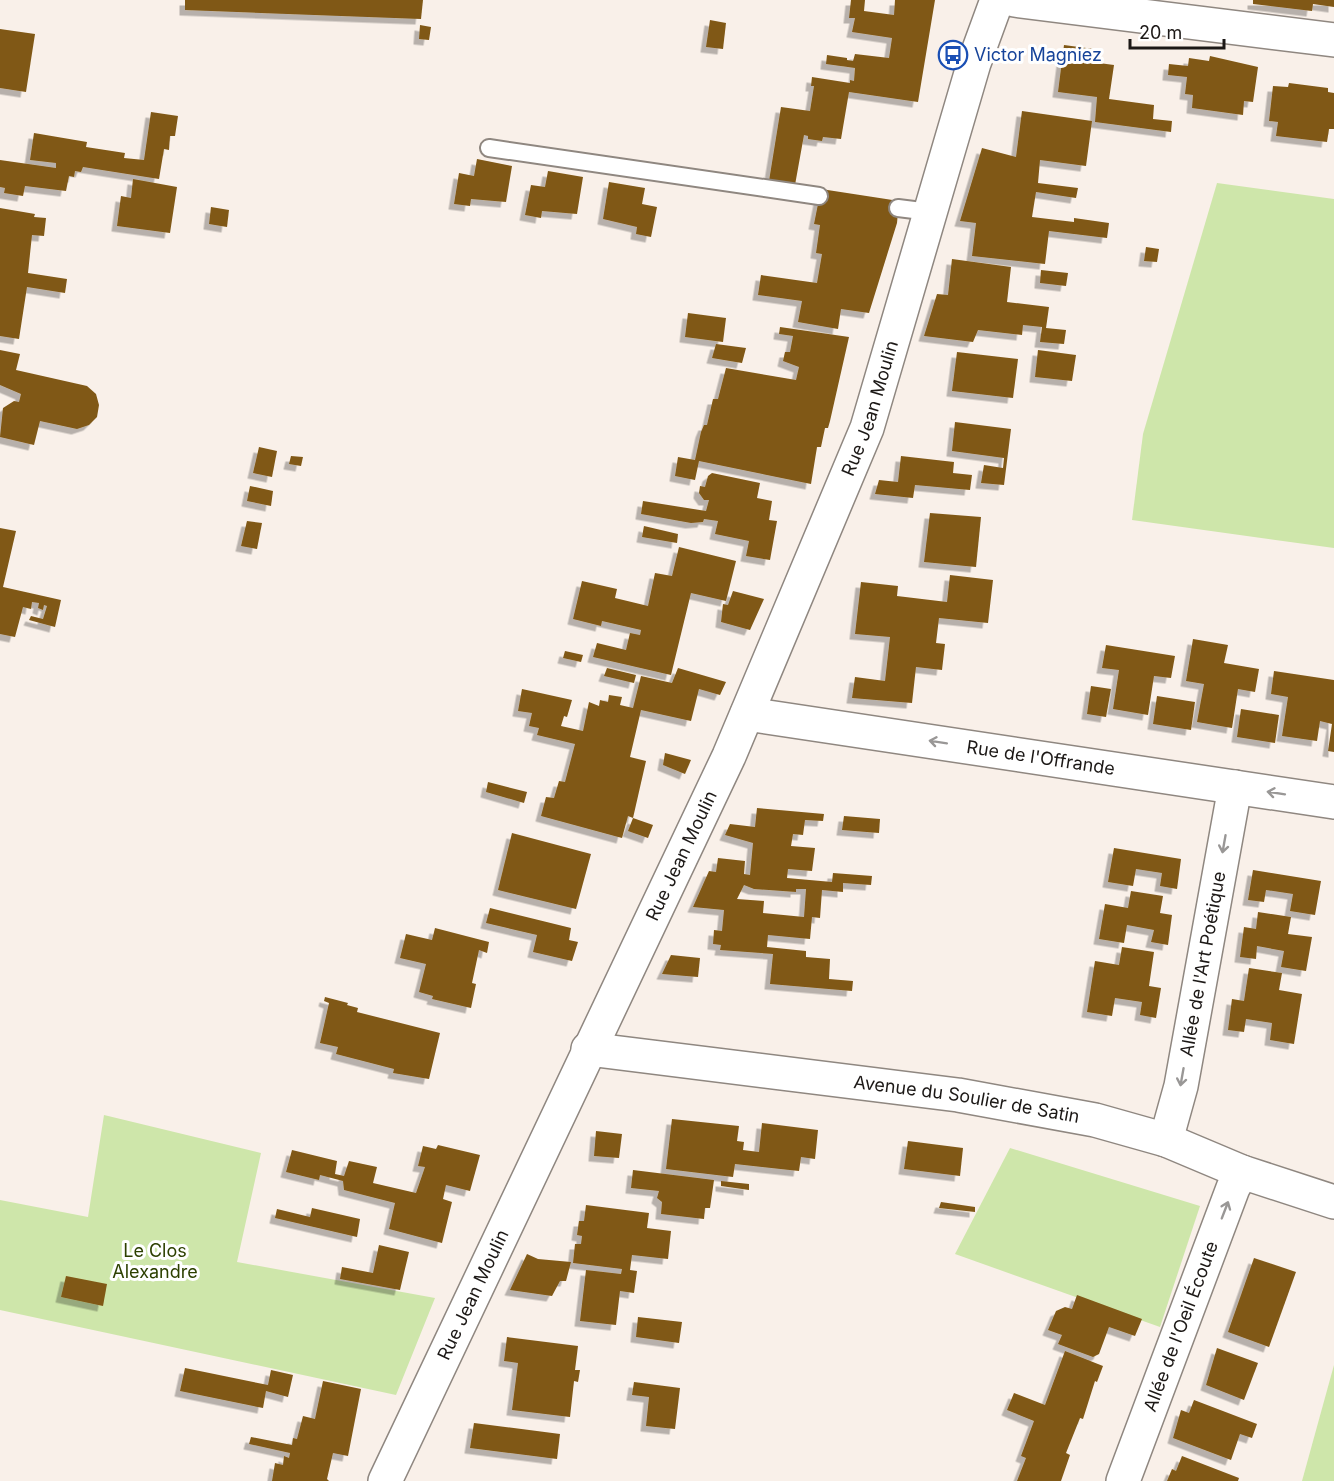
<svg xmlns="http://www.w3.org/2000/svg" width="1334" height="1481" font-family="Inter,sans-serif">
<style>
.green{fill:#cee6aa}
.building{fill:#805815;fill-rule:evenodd;filter:url(#shadow)}
.lines{fill:none;stroke-linecap:round;stroke-linejoin:round}
.service-casing{stroke:#8f8780;stroke-width:20}
.minor-casing{stroke:#8f8780;stroke-width:36}
.tertiary-casing{stroke:#8f8780;stroke-width:36}
.secondary-casing{stroke:#8f8780;stroke-width:36}
.service{stroke:#fff;stroke-width:16}
.minor{stroke:#fff;stroke-width:33}
.tertiary{stroke:#fff;stroke-width:33}
.secondary{stroke:#fff;stroke-width:33}
.oneway{stroke:#999796}
.labels{text-anchor:middle;stroke-width:6;stroke-linejoin:round;paint-order:stroke}
.transit-label{font-size:18px;fill:#164399;stroke:#fff;text-anchor:start}
.street-label{font-size:18px;fill:#1c1816;stroke:#fff}
.park-label{font-size:18px;fill:#2d4000;stroke:#fff}
</style>
<defs>
<filter id="shadow"><feDropShadow dx="-5.5" dy="5.5" stdDeviation="0" flood-color="#0004"/></filter>
</defs>
<rect width="100%" height="100%" fill="#f9f0e9"/>
<g class="green">
<polygon points="1217,183 1334,199 1334,548 1132,520 1143,434"/>
<polygon points="104,1115 261,1153 237,1262 435,1298 396,1395 0,1310 0,1200 88,1217"/>
<polygon points="1010,1148 1200,1206 1160,1327 955,1254"/>
<polygon points="1334,1365 1334,1481 1302,1481"/>
</g>
<g class="building">
<polygon points="185,0 423,0 421,19 185,10"/>
<polygon points="851,0 865,0 864,11 894,15 895,0 935,0 918,102 849,92 841,139 823,137 822,141 808,139 808,136 804,135 795,185 769,181 781,107 810,111 814,86 811,86 812,77 850,83 850,80 854,81 855,68 826,64 827,55 847,58 847,60 853,61 855,54 889,58 892,38 852,32 855,18 849,18"/>
<polygon points="1253,0 1334,0 1334,7 1313,4 1312,11 1253,4"/>
<polygon points="710,20 726,23 723,49 706,47"/>
<polygon points="420,25 431,27 429,40 419,39"/>
<polygon points="0,29 35,34 26,92 0,88"/>
<polygon points="1064,45 1101,50 1099,63 1114,65 1109,99 1154,105 1153,119 1172,121 1171,132 1095,122 1097,97 1058,92"/>
<polygon points="1210,56 1258,67 1253,102 1244,101 1243,115 1192,108 1193,95 1185,94 1187,77 1168,75 1169,64 1188,66 1189,58 1209,61"/>
<polygon points="1289,83 1328,88 1328,92 1334,93 1334,129 1329,129 1327,142 1276,136 1278,122 1269,121 1273,86 1288,87"/>
<polygon points="1022,111 1092,121 1086,166 1040,160 1038,183 1078,188 1076,198 1036,192 1032,217 1074,222 1074,218 1109,223 1107,238 1049,231 1045,264 972,256 976,223 960,221 982,148 1016,157"/>
<polygon points="151,112 178,116 175,136 170,136 169,150 164,149 159,179 83,167 81,172 75,171 74,177 69,176 66,191 25,186 23,196 4,193 5,188 0,187 0,160 56,168 56,163 30,160 34,133 87,142 86,147 125,153 124,158 144,160"/>
<polygon points="477,159 512,166 506,202 471,199 470,206 454,204 459,173 474,176"/>
<polygon points="548,171 583,177 577,214 542,211 541,218 525,215 531,185 545,187"/>
<polygon points="133,179 177,187 170,233 117,226 121,196 131,198"/>
<polygon points="609,182 645,188 642,204 657,207 651,237 636,234 637,227 603,219"/>
<polygon points="821,189 899,201 897,223 869,313 841,309 838,329 798,322 802,301 758,295 761,275 817,283 822,254 816,253 820,225 814,224"/>
<polygon points="211,207 229,210 227,227 209,224"/>
<polygon points="0,208 35,214 34,217 46,218 44,236 32,235 28,273 67,279 65,293 27,287 19,339 0,336"/>
<polygon points="1146,247 1159,249 1157,262 1144,261"/>
<polygon points="952,259 1011,267 1007,302 1049,307 1046,328 1066,330 1064,344 1040,342 1042,327 1023,325 1022,335 978,330 973,342 924,336 937,294 948,295"/>
<polygon points="1041,270 1068,273 1066,286 1040,283"/>
<polygon points="688,313 726,318 723,342 685,337"/>
<polygon points="780,327 849,337 830,421 828,428 825,428 821,447 817,447 811,484 699,461 695,480 675,476 678,457 695,460 701,432 704,425 707,425 713,399 718,399 726,368 796,380 799,367 783,361 785,352 790,352 793,336 779,334"/>
<polygon points="716,344 746,348 742,363 712,358"/>
<polygon points="0,350 20,354 16,370 87,386 96,394 99,405 97,417 89,425 77,429 40,421 34,445 0,437 3,408 14,401 19,402 21,394 0,385"/>
<polygon points="1038,350 1076,355 1072,381 1035,377"/>
<polygon points="957,352 1018,359 1013,398 952,391"/>
<polygon points="955,422 1011,429 1004,485 981,483 984,465 1003,468 1004,458 952,451"/>
<polygon points="259,447 277,451 272,477 253,473"/>
<polygon points="291,456 303,457 301,466 289,464"/>
<polygon points="901,456 954,462 953,473 972,475 970,490 915,485 913,498 875,494 879,480 898,482"/>
<polygon points="712,473 760,483 757,498 772,501 769,520 777,521 770,560 746,556 749,541 715,534 718,521 704,519 703,522 691,523 641,514 643,501 706,511 709,500 704,500 699,493 700,486 705,487 708,476"/>
<polygon points="250,486 273,491 271,506 247,501"/>
<polygon points="930,513 981,517 976,567 924,562"/>
<polygon points="247,521 262,523 257,549 241,546"/>
<polygon points="644,526 678,534 677,543 642,537"/>
<polygon points="0,528 16,531 3,587 61,600 55,627 29,620 31,616 43,619 47,606 44,605 43,610 38,608 39,603 32,602 31,609 23,607 15,637 0,634"/>
<polygon points="679,547 736,561 726,601 691,593 671,675 593,657 597,643 626,650 630,633 640,635 641,630 602,621 601,626 573,619 582,581 617,589 615,598 648,606 655,573 672,576"/>
<polygon points="950,575 993,580 988,623 939,618 936,643 945,644 942,670 916,667 912,703 852,698 855,677 885,681 890,637 855,634 861,582 898,586 897,596 947,602"/>
<polygon points="733,591 764,599 750,630 721,622 723,604 728,605"/>
<polygon points="1193,639 1228,645 1224,663 1259,669 1255,692 1238,689 1232,728 1197,722 1204,684 1186,681"/>
<polygon points="1106,645 1175,656 1171,678 1154,676 1148,715 1113,709 1119,670 1102,668"/>
<polygon points="565,651 583,655 581,662 563,658"/>
<polygon points="607,668 636,675 634,683 604,676"/>
<polygon points="678,668 726,682 720,695 699,689 691,721 641,710 630,757 646,761 633,818 628,816 622,838 541,816 546,797 554,798 559,781 565,782 575,744 537,735 539,728 529,726 532,713 518,711 522,689 572,700 567,717 564,716 561,726 583,731 589,702 599,706 600,700 608,702 609,695 622,697 620,705 633,708 641,676 672,683"/>
<polygon points="1274,671 1334,680 1334,752 1328,751 1332,724 1320,721 1317,741 1282,736 1288,697 1271,694"/>
<polygon points="1091,686 1111,689 1106,717 1087,714"/>
<polygon points="1157,696 1195,702 1191,730 1153,724"/>
<polygon points="1241,709 1279,715 1275,743 1237,737"/>
<polygon points="665,753 691,760 685,774 663,765"/>
<polygon points="488,782 527,792 524,803 486,792"/>
<path d="M757,808L824,814L823,821L805,820L803,835L793,834L791,846L815,848L812,871L788,869L787,878L832,882L833,873L872,876L871,885L843,883V892L822,890L820,918L812,917L810,939L768,935L767,947L806,951V957L830,959L829,979L853,981L852,991L770,984L773,954L720,950L721,945L713,944L714,930L722,931L724,910L693,907L709,871L716,872L718,858L745,861L744,874L750,875L753,843L725,835L730,824L755,827ZM744,885L754,889L796,892V889H806L804,917L763,913L764,901L737,899Z"/>
<polygon points="844,816 880,819 879,833 842,830"/>
<polygon points="633,818 653,825 648,838 628,831"/>
<polygon points="512,833 591,854 576,909 498,890"/>
<polygon points="1114,848 1181,859 1177,889 1160,886 1162,873 1136,869 1133,886 1108,882"/>
<polygon points="1253,870 1321,881 1315,915 1290,911 1293,894 1266,890 1264,902 1248,900"/>
<polygon points="1131,891 1163,896 1160,913 1172,915 1168,945 1151,942 1154,930 1127,925 1124,943 1099,939 1105,904 1128,908"/>
<polygon points="490,908 571,928 569,940 578,942 572,961 533,952 537,935 486,923"/>
<polygon points="1258,912 1291,917 1288,934 1312,937 1306,971 1281,967 1284,951 1257,946 1256,959 1240,957 1244,927 1256,929"/>
<polygon points="435,928 489,942 487,953 479,950 472,983 476,984 471,1008 432,999 433,996 419,992 426,964 400,958 406,934 432,940"/>
<polygon points="1122,947 1154,952 1149,986 1161,988 1156,1018 1140,1015 1142,1002 1115,998 1112,1016 1087,1012 1095,961 1119,965"/>
<polygon points="671,955 700,958 698,977 662,974"/>
<polygon points="1249,968 1282,973 1279,990 1302,994 1294,1044 1270,1040 1272,1023 1246,1019 1244,1032 1228,1030 1232,999 1244,1001"/>
<polygon points="325,997 348,1003 347,1005 358,1008 357,1012 440,1033 429,1079 393,1073 394,1069 336,1054 338,1047 320,1043 329,1003 324,1001"/>
<polygon points="672,1119 739,1126 737,1141 744,1142 743,1150 759,1152 762,1123 818,1130 815,1159 801,1157 799,1171 735,1164 733,1177 666,1169"/>
<polygon points="596,1131 622,1134 619,1158 594,1156"/>
<polygon points="908,1141 963,1148 960,1176 904,1169"/>
<polygon points="438,1145 480,1155 470,1191 446,1185 443,1199 452,1202 442,1243 389,1229 395,1203 344,1190 343,1181 320,1175 319,1180 286,1172 292,1150 337,1161 335,1174 344,1176 349,1161 377,1167 373,1183 416,1193 425,1167 418,1166 423,1146 436,1149"/>
<polygon points="633,1170 714,1180 710,1208 705,1208 704,1219 661,1214 662,1202 657,1198 659,1191 631,1188"/>
<polygon points="721,1181 749,1184 749,1190 721,1186"/>
<polygon points="941,1202 975,1207 975,1212 939,1208"/>
<polygon points="586,1205 649,1213 647,1228 671,1231 668,1259 632,1255 630,1270 637,1271 634,1293 620,1291 616,1325 580,1321 586,1270 621,1274 622,1269 573,1263 575,1244 581,1244 582,1236 577,1235 579,1221 584,1221"/>
<polygon points="312,1208 360,1219 357,1237 275,1218 277,1209 310,1217"/>
<polygon points="379,1245 409,1252 400,1290 340,1279 342,1267 373,1273"/>
<polygon points="527,1254 538,1259 571,1262 566,1281 560,1281 552,1296 510,1290"/>
<polygon points="1254,1258 1296,1272 1269,1347 1228,1332"/>
<polygon points="66,1276 107,1284 103,1306 61,1297"/>
<polygon points="1077,1295 1142,1319 1135,1336 1109,1327 1099,1354 1093,1357 1058,1344 1062,1335 1048,1330 1056,1311 1065,1307 1072,1309"/>
<polygon points="638,1317 682,1322 679,1343 636,1337"/>
<polygon points="507,1337 578,1346 575,1370 580,1370 578,1382 574,1381 570,1417 512,1410 518,1363 504,1361"/>
<polygon points="1217,1348 1258,1363 1244,1400 1206,1385"/>
<polygon points="1065,1351 1103,1366 1097,1382 1095,1381 1083,1419 1080,1418 1066,1453 1070,1455 1061,1481 1017,1481 1026,1458 1021,1456 1034,1421 1007,1410 1014,1393 1045,1405"/>
<polygon points="185,1368 268,1385 271,1370 293,1375 288,1397 266,1391 263,1408 180,1391"/>
<polygon points="323,1381 361,1389 348,1456 333,1453 327,1479 329,1481 272,1481 275,1463 283,1465 284,1456 289,1458 290,1453 249,1444 251,1437 292,1445 293,1438 297,1439 303,1416 315,1419"/>
<polygon points="634,1382 680,1388 675,1429 646,1426 649,1397 632,1395"/>
<polygon points="1194,1400 1257,1424 1252,1438 1240,1434 1231,1460 1173,1438 1181,1410 1189,1413"/>
<polygon points="474,1423 560,1434 557,1459 470,1448"/>
<polygon points="1182,1456 1239,1478 1238,1481 1167,1481 1172,1469 1176,1471"/>
</g>
<g class="lines">
<g class="service-casing">
<g id="service">
<polyline points="489,148 819,196"/>
<polyline points="898,208 930,212"/>
</g>
</g>
<g class="minor-casing">
<g id="minor">
<polyline points="1014,0 1334,40"/>
<path id="s1" d="M747,714L1334,802"/>
<path id="s2" d="M1166,1140L1181,1086L1235,787"/>
<path id="s3" d="M1123,1481L1233,1188L1242,1172"/>
</g>
</g>
<g class="tertiary-casing">
<g id="tertiary">
<path id="s4" d="M588,1049L958,1095L1095,1120L1166,1140L1242,1172L1334,1202"/>
</g>
</g>
<g class="secondary-casing">
<g id="secondary">
<path id="s5" d="M385,1481L729,756L867,428L974,63L997,0"/>
</g>
</g>
<use href="#service" class="service"/>
<use href="#minor" class="minor"/>
<use href="#tertiary" class="tertiary"/>
<use href="#secondary" class="secondary"/>
</g>
<defs><path id="oneway-shaft" d="M-6 0H5M1.5-3L5.5 0L1.5 3" fill="none" stroke-width="1.6" stroke-linecap="round" stroke-linejoin="round" transform="scale(1.5)"/></defs>
<g class="oneway">
<use href="#oneway-shaft" transform="translate(938 742) rotate(-171)"/>
<use href="#oneway-shaft" transform="translate(1276 793) rotate(-171)"/>
<use href="#oneway-shaft" transform="translate(1224 844) rotate(100)"/>
<use href="#oneway-shaft" transform="translate(1182 1077) rotate(100)"/>
<use href="#oneway-shaft" transform="translate(1225 1210) rotate(-69)"/>
</g>
<defs>
<g id="bus-ring" transform="scale(1.5)"><circle r="9.5" fill="#fff" stroke="#1a4fb4" stroke-width="1.5"/><path d="M-5-6H5V4H4V6H2V4H-2V6H-4V4H-5ZM-3.5-4V0h7V-4ZM-3.5 1.2v1.5H-2V1.2ZM2 1.2v1.5H3.5V1.2Z" fill="#1a4fb4"/></g>
</defs>
<g fill-rule="evenodd">
<use href="#bus-ring" x="953" y="55"/>
</g>
<g class="labels">
<g class="transit-label">
<text x="974" y="61">Victor Magniez</text>
</g>
<g class="street-label">
<text dy="6" stroke="none"><textPath href="#s5" startOffset="1178">Rue Jean Moulin</textPath></text>
<text dy="6" stroke="none"><textPath href="#s1" startOffset="297">Rue de l'Offrande</textPath></text>
<text dy="6" stroke="none"><textPath href="#s5" startOffset="692">Rue Jean Moulin</textPath></text>
<text dy="6" stroke="none"><textPath href="#s2" startOffset="180">Allée de l'Art Poétique</textPath></text>
<text dy="6" stroke="none"><textPath href="#s4" startOffset="382">Avenue du Soulier de Satin</textPath></text>
<text dy="6" stroke="none"><textPath href="#s5" startOffset="206">Rue Jean Moulin</textPath></text>
<text dy="6" stroke="none"><textPath href="#s3" startOffset="165">Allée de l'Oeil Écoute</textPath></text>
</g>
<g class="park-label">
<text x="155" y="1257">Le Clos<tspan x="155" dy="21">Alexandre</tspan></text>
</g>
</g>
<path d="M1130 39v9h94v-9" fill="none" stroke="#1c1816" stroke-width="3"/>
<text x="1139" y="39" font-size="18" fill="#1c1816" stroke="#ffffff" stroke-width="4.5" paint-order="stroke">20 m</text>
</svg>
